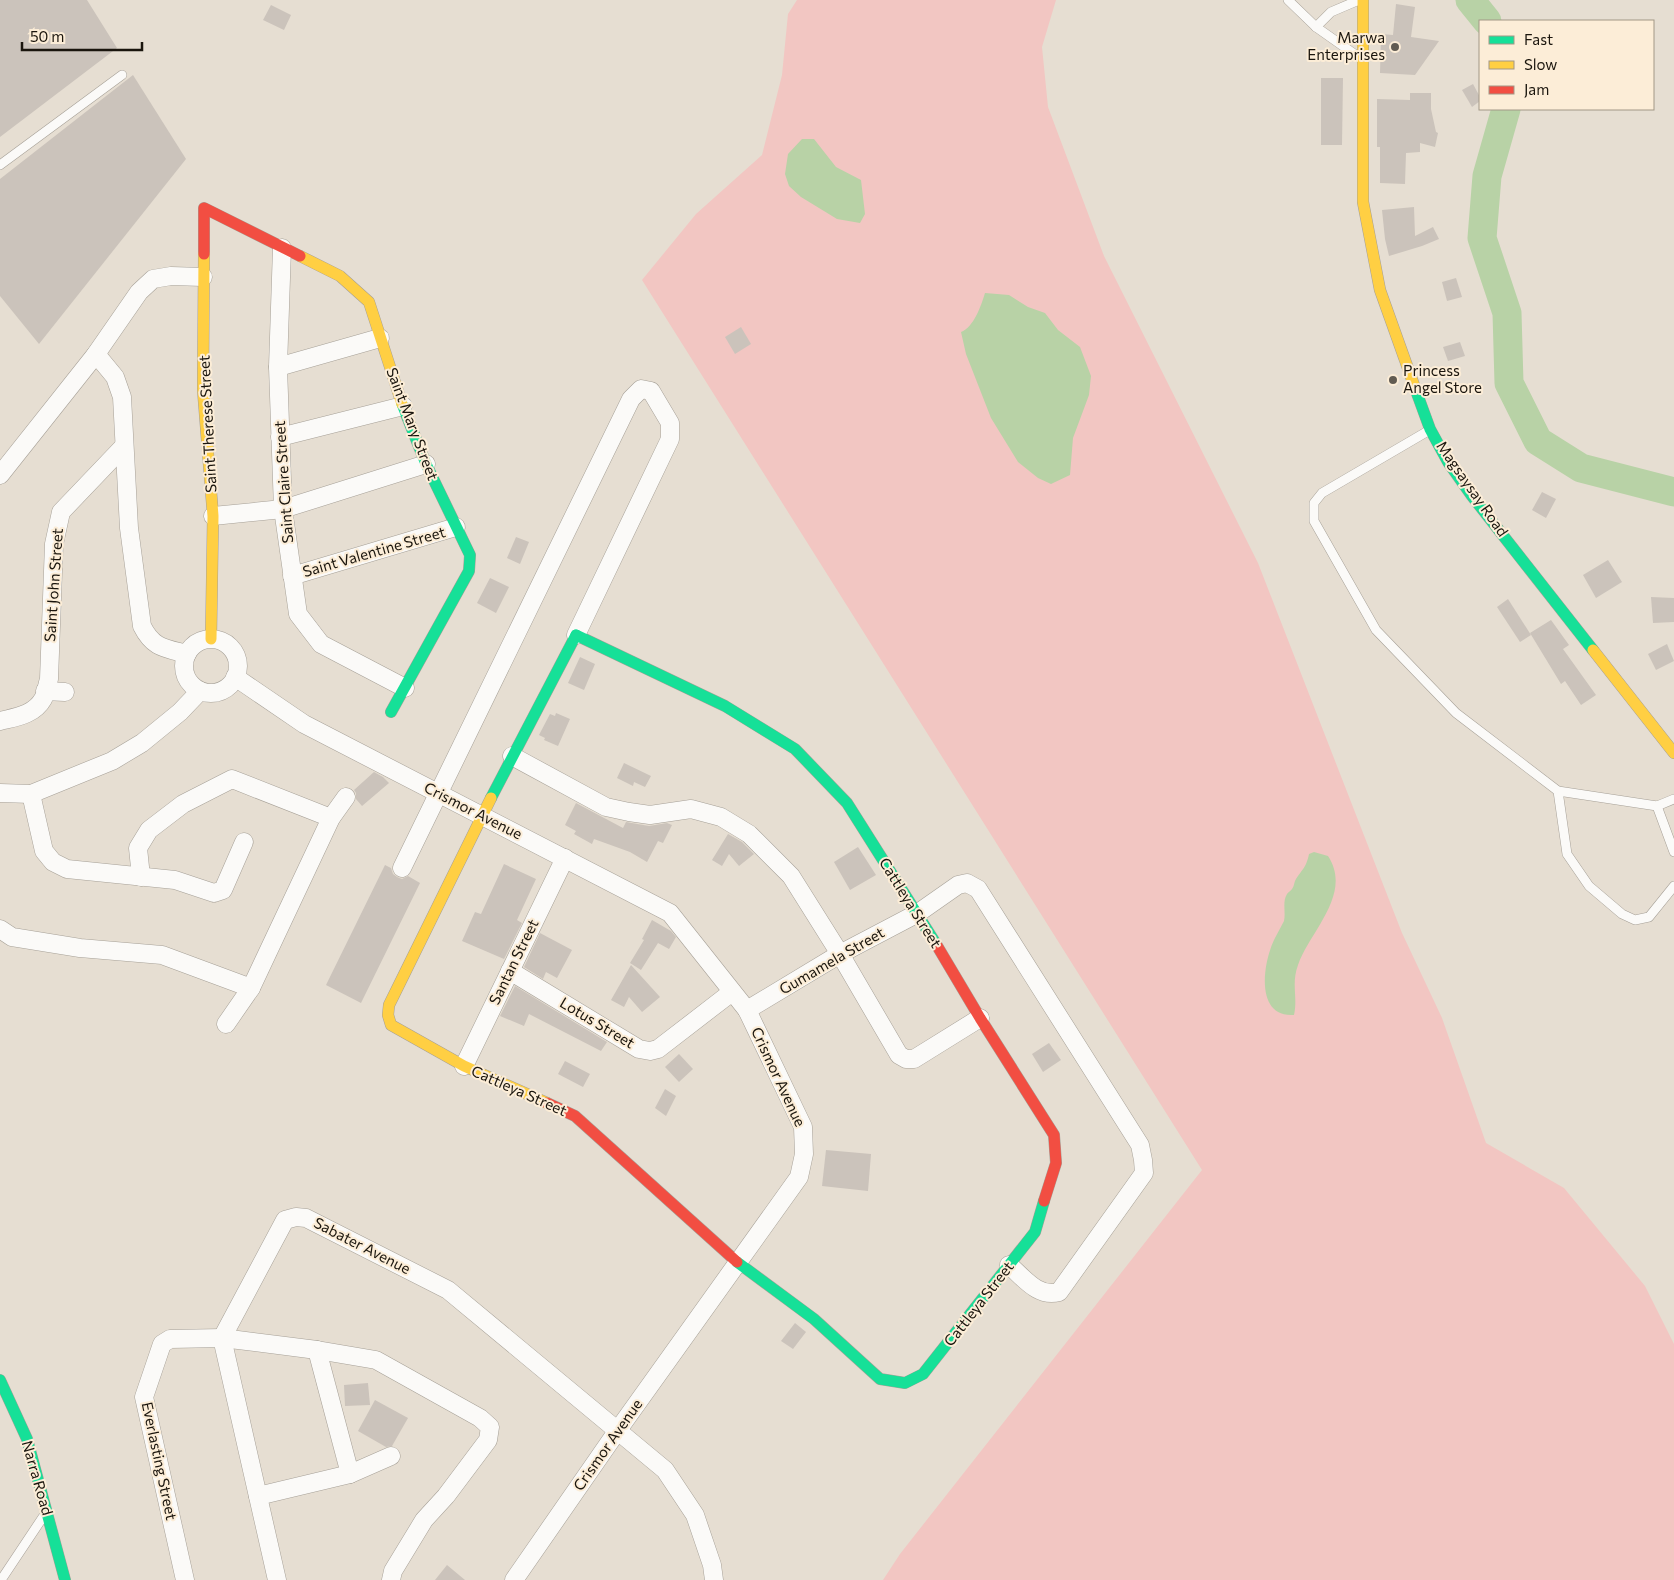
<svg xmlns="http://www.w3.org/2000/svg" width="1674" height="1580" font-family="Commissioner,sans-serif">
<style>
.green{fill:#f2c6c2}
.water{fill:#b8d2a6}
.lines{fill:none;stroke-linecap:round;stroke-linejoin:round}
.river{stroke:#b8d2a6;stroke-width:29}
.building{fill:#cbc3bb}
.lane-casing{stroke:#a6a097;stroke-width:10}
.street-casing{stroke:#a6a097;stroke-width:19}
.fast-casing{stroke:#a6a097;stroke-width:12}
.slow-casing{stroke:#a6a097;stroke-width:12}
.jam-casing{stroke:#a6a097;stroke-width:12}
.lane{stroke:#fbfaf8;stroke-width:9}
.street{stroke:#fbfaf8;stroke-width:18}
.fast{stroke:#16e098;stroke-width:11}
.slow{stroke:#ffcf43;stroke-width:11}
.jam{stroke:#f24e42;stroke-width:11}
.poi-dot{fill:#615b52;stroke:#fcedd7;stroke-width:2}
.labels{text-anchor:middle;stroke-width:4;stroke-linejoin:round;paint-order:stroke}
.poi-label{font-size:15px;fill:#1a150d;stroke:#fcedd7;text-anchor:end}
.street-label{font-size:15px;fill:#1a150d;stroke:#fcedd7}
</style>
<rect width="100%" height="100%" fill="#e6ded2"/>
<polygon class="green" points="797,0 1056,0 1042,47 1048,107 1104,256 1258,563 1402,933 1442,1018 1486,1143 1564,1188 1645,1286 1674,1344 1674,1580 883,1580 900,1554 1202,1170 642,280 696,214 762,155 782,75 788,14"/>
<g class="water">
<polygon points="802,139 814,139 836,167 861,180 865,214 860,223 837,219 801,197 789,186 785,174 788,154"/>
<path d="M985,293L1009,295L1028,307L1045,313L1058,330L1080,347L1091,376L1089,395L1073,438L1070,475L1051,484L1038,478L1018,462L991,418L966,354L961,332C974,327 981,306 985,293Z"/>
<path d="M1314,852L1328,856C1353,894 1310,931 1298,965C1291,984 1298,997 1294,1015C1254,1018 1263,961 1275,938C1278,932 1281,927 1284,921C1286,912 1282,902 1287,894C1288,892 1291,891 1292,889C1294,886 1294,884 1295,881C1301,870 1306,869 1309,854Z"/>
</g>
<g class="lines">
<g class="river">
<polyline points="1470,0 1487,21"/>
<polyline points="1506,109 1487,176 1482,238 1507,313 1509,383 1538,441 1581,468 1674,492"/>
</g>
</g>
<g class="building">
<polygon points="0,0 87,0 117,48 0,137"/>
<polygon points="1396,4 1415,7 1411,37 1439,41 1415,75 1380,73 1381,34 1393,35"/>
<polygon points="271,5 291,15 284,30 263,20"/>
<polygon points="133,75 186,159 39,344 0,296 0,179"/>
<polygon points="1321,78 1343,78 1342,145 1321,145"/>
<polygon points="1473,84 1480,97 1480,101 1472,107 1462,90"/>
<polygon points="1410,93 1431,93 1431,109 1436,132 1438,133 1435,147 1420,143 1420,152 1406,153 1405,184 1380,183 1380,147 1377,147 1377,99 1410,100"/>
<polygon points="1414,207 1415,236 1433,227 1439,239 1422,246 1389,256 1385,239 1382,210"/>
<polygon points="1456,278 1462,297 1447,301 1442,282"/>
<polygon points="741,327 751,344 735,354 725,337"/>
<polygon points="1460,342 1465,356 1448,361 1443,347"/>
<polygon points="1542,492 1556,499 1546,518 1532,510"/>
<polygon points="516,537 529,542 520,564 507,558"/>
<polygon points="1608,560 1622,582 1596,598 1583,575"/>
<polygon points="490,578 509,587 496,613 477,603"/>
<polygon points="1651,597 1674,598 1674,622 1653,623"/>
<polygon points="1508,599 1531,635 1520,642 1497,607"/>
<polygon points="1551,620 1569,645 1563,649 1596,695 1581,705 1565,681 1561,684 1530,633"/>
<polygon points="1667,644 1674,661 1656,670 1648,654"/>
<polygon points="580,657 595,664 584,690 568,683"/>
<polygon points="556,713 570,719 558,746 544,740 545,738 539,735 550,714 555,716"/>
<polygon points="624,763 651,776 645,787 634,782 633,786 617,778"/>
<polygon points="374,772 383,777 389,783 362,806 356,799 356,793 354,790"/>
<polygon points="576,803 623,828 626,822 649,826 667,823 672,825 663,843 658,841 647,862 630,852 594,839 592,844 574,834 576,831 565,825"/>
<polygon points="728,834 742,842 754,854 739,866 729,854 722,866 712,860"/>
<polygon points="858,847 876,875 850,890 834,862"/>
<polygon points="504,864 536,879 517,920 522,923 504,959 462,941 475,912 481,914"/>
<polygon points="385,865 391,868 393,874 397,877 402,879 408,876 420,883 361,1003 326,985"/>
<polygon points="652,920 671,931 676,937 669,949 658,943 641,970 630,963 644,940 642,939"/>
<polygon points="540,933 572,950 557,978 546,972 543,979 524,967"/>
<polygon points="631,965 660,997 642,1012 629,997 624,1007 611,1000"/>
<polygon points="515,986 607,1042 601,1051 529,1014 524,1026 500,1016"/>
<polygon points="1049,1043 1061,1060 1043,1072 1032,1054"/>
<polygon points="679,1054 693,1069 679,1082 665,1067"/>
<polygon points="565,1061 590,1074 583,1087 558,1074"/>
<polygon points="665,1089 676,1096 666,1116 655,1108"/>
<polygon points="826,1150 871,1154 868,1191 822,1186"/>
<polygon points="795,1323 806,1332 793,1349 781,1341"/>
<polygon points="368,1383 370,1405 345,1406 344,1385"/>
<polygon points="375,1400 408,1418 392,1446 386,1447 358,1431"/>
<polygon points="447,1565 465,1580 435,1580"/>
</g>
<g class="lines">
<g class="lane-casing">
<g id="lane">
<polyline points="1288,0 1316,27 1360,58"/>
<polyline points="1316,27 1331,12 1359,0"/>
<polyline points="0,165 122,75"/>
<polyline points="1428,431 1322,493 1314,503 1314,521 1376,630 1456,713 1558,791 1657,806 1674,799"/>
<polyline points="1558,791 1567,854 1589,886 1622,914 1635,920 1649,917 1674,886"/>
<polyline points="1657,806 1674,852"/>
<polyline points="1,1580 43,1517"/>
</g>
</g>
<g class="street-casing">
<g id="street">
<polyline points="282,248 278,367 283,509 298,614 321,644 405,688"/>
<path d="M96,354L115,377L122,397L129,528L142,626C153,648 164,648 187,654"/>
<polyline points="278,367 380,338"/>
<polyline points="280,437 403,406"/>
<polyline points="0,475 96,354 139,292 153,279 171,276 203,277"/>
<polyline points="213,516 283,509 426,464"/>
<polyline points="292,576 456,527"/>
<circle cx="211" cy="666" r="27"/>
<polyline points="235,677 304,724 670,913 747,1010 803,1127 804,1154 799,1177 618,1430 514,1580"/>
<polyline points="45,691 65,692"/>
<path d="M0,721C16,717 34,715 43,699C46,694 47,685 49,679L54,544L61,512L124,446"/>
<polyline points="512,756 606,807 629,812 650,815 691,809 721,817 749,834 791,876 840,954 899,1055 906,1059 914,1059 980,1018"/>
<polyline points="0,793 31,794 112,761 142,743 180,712 200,691"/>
<polyline points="31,794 44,851 53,862 67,869 175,880 214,893 223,890 244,842"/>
<polyline points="402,868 631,399 641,389 651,391 670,423 670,439 576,635"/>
<polyline points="141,877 138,848 149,830 183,804 232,779 331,818"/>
<polyline points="0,929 12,937 80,948 162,955 251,988"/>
<polyline points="510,971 639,1049 650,1051 658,1049 732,992"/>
<path d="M747,1010L840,954L918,913L958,885L967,883L978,889L1140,1145L1143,1160L1144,1173L1059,1292C1038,1298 1024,1278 1009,1265"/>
<polyline points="226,1024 251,988 331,818 346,797"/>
<polyline points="464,1066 565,858"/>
<polyline points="317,1350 350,1474"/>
<polyline points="258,1496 350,1474 391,1456"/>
<polyline points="185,1580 144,1397 162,1344 170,1339 222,1338 317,1350 376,1360 480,1418 490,1427 488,1440 446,1496 424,1520 393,1571 391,1580"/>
<polyline points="277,1580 222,1338 285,1220 296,1217 306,1218 448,1290 665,1470 695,1515 712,1565 714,1580"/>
</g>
</g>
<g class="fast-casing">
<g id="fast">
<polyline points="1415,388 1430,429 1448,462 1472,496 1593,650"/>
<polyline points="576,635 725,706 795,749 847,803 936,944"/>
<polyline points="391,712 469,571 470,555 426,464 402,404"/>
<polyline points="491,798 576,635"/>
<polyline points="737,1262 814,1319 880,1379 905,1383 923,1374 1035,1232 1044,1201"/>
<polyline points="0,1380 27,1439 65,1580"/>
</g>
</g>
<g class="slow-casing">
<g id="slow">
<polyline points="1363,0 1363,202 1380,290 1415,388"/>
<polyline points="204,254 203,390 213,516 211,639"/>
<polyline points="300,256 340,276 369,302 402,404"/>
<polyline points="1593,650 1674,753"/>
<polyline points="491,798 389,1005 388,1015 391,1025 464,1066 547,1103"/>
</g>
</g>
<g class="jam-casing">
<g id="jam">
<polyline points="204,254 204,208 300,256"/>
<polyline points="936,944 980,1018 1054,1135 1056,1163 1044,1201"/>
<polyline points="547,1103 575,1116 737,1262"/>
</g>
</g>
<use href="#lane" class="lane"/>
<use href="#street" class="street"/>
<use href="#fast" class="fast"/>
<use href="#slow" class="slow"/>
<use href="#jam" class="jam"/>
</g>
<g class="poi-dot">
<circle cx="1395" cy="47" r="5"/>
<circle cx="1393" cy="380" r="5"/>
</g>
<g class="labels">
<g class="poi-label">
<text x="1385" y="43">Marwa<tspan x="1385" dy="17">Enterprises</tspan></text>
<text x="1403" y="376" text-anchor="start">Princess<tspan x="1403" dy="17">Angel Store</tspan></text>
</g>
<g class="street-label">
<text transform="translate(208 424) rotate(-93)" y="5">Saint Therese Street</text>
<text transform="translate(412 424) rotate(69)" y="5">Saint Mary Street</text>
<text transform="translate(284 482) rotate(-94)" y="5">Saint Claire Street</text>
<text transform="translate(1472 489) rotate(55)" y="5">Magsaysay Road</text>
<text transform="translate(374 552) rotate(-16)" y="5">Saint Valentine Street</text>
<text transform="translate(54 585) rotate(-86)" y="5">Saint John Street</text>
<text transform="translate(473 811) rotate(27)" y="5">Crismor Avenue</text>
<text transform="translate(910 903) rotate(58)" y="5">Cattleya Street</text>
<text transform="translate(832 961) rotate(-30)" y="5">Gumamela Street</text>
<text transform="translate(514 962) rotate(-64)" y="5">Santan Street</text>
<text transform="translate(597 1023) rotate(31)" y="5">Lotus Street</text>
<text transform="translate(778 1077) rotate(65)" y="5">Crismor Avenue</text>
<text transform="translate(519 1091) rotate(24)" y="5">Cattleya Street</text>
<text transform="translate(362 1246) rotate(27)" y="5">Sabater Avenue</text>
<text transform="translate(979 1304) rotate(-52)" y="5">Cattleya Street</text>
<text transform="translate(608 1445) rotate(-55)" y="5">Crismor Avenue</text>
<text transform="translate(159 1461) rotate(78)" y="5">Everlasting Street</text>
<text transform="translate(37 1478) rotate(74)" y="5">Narra Road</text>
</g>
</g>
<rect x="1479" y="20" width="175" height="90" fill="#fcedd7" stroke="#a29786"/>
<rect x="1489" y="36" width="25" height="8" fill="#16e098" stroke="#a29786"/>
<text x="1524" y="45" font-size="15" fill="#1a150d">Fast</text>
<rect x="1489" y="61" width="25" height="8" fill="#ffcf43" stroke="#a29786"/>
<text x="1524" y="70" font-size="15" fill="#1a150d">Slow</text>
<rect x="1489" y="86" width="25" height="8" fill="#f24e42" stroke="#a29786"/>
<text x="1524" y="95" font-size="15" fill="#1a150d">Jam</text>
<path d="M22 42v8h120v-8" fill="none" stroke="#1a150d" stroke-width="2.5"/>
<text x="30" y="42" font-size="15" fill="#1a150d" stroke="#fcedd7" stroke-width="4" paint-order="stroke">50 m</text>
</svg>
